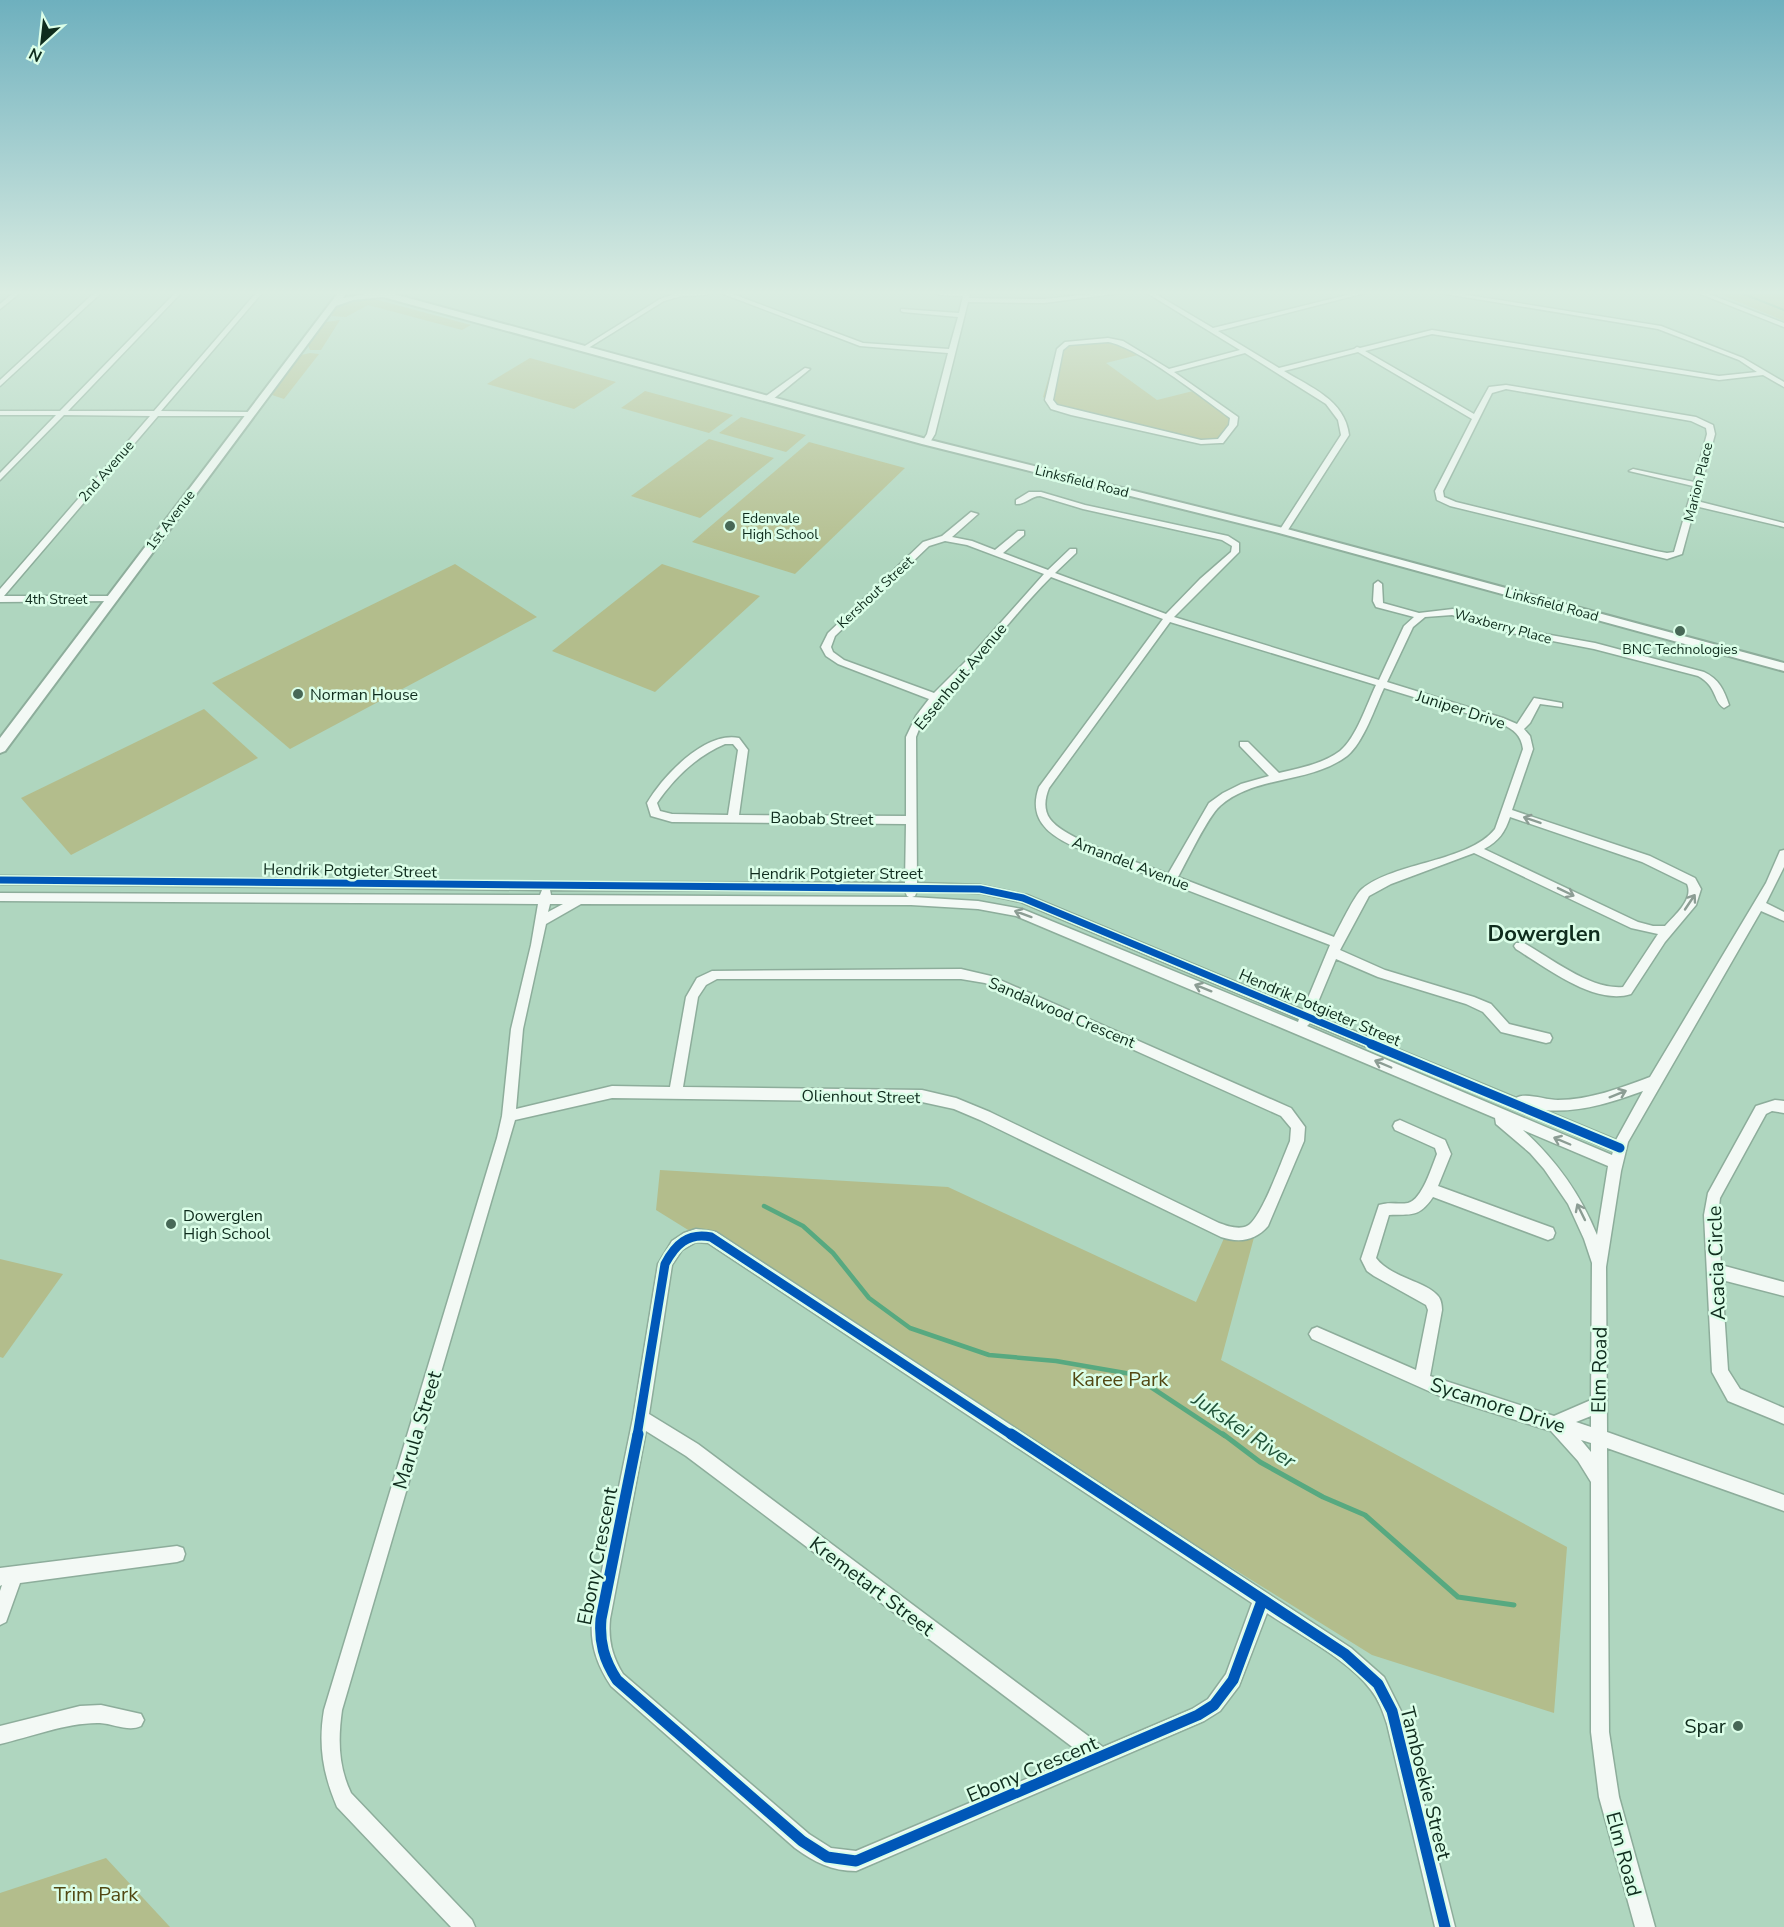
<svg xmlns="http://www.w3.org/2000/svg" width="1784" height="1927" font-family="'Nunito Sans',sans-serif">
<style>
.green{fill:#b3bd8c}
.lines{fill:none;stroke-linecap:round;stroke-linejoin:round}
.stream-far2{stroke:#57a980;stroke-width:2}
.stream-far1{stroke:#57a980;stroke-width:4.5}
.stream{stroke:#57a980;stroke-width:5}
.minor-casing{stroke:#8dad9b;stroke-width:3}
.major-casing{stroke:#8dad9b;stroke-width:4}
.minor{fill:#f3f9f5;fill-rule:evenodd}
.major{fill:#f3f9f5;fill-rule:evenodd}
.cycleway-far2-casing{stroke:#dbfee8;stroke-width:10}
.cycleway-far1-casing{stroke:#dbfee8;stroke-width:13}
.cycleway-casing{stroke:#dbfee8;stroke-width:15}
.cycleway-far2{stroke:#0057b8;stroke-width:7}
.cycleway-far1{stroke:#0057b8;stroke-width:9}
.cycleway{stroke:#0057b8;stroke-width:11}
.oneway{stroke:#8c9d94}
.poi-dot{fill:#476856;stroke:#dbfee8;stroke-width:2}
.labels{text-anchor:middle;stroke-width:5;stroke-linejoin:round;paint-order:stroke}
.far-street-label{font-size:14px;fill:#0f2c1d;stroke:#dbfee8}
.far-poi-label{font-size:14px;fill:#0f2c1d;stroke:#dbfee8;text-anchor:start}
.street-label{font-size:16px;fill:#0f2c1d;stroke:#dbfee8}
.poi-label{font-size:16px;fill:#0f2c1d;stroke:#dbfee8;text-anchor:start}
.near-street-label{font-size:20px;fill:#0f2c1d;stroke:#dbfee8}
.near-park-label{font-size:20px;fill:#524813;stroke:#dbfee8}
.near-poi-label{font-size:20px;fill:#0f2c1d;stroke:#dbfee8;text-anchor:end}
.near-water-label{font-size:21px;font-style:italic;fill:#21543a;stroke:#dbfee8}
.district-label{font-size:22px;font-weight:bold;fill:#0f2c1d;stroke:#dbfee8}
</style>
<rect width="100%" height="100%" fill="#afd6bf"/>
<g class="green">
<polygon points="1717,293 1784,293 1784,321"/>
<polygon points="362,297 374,299 471,325 462,330 368,305 346,317 332,316 334,306"/>
<polygon points="340,320 321,350 310,350 308,345 326,322"/>
<polygon points="1109,338 1142,354 1106,363 1157,400 1193,391 1231,417 1229,425 1218,440 1203,442 1054,406 1043,397 1057,348 1073,341"/>
<polygon points="310,353 319,354 284,399 272,395 301,355"/>
<polygon points="530,358 616,382 574,409 487,384"/>
<polygon points="645,391 733,415 709,433 621,408"/>
<polygon points="741,417 806,435 786,452 719,433"/>
<polygon points="709,439 774,458 700,518 631,496"/>
<polygon points="809,442 905,468 795,574 692,542"/>
<polygon points="455,564 537,617 290,749 212,683"/>
<polygon points="662,564 760,596 655,692 552,651"/>
<polygon points="204,709 258,758 71,855 21,798"/>
<polygon points="660,1170 948,1187 1196,1302 1225,1236 1256,1230 1221,1360 1567,1547 1554,1713 1372,1655 656,1210"/>
<polygon points="0,1259 63,1274 3,1358 0,1357"/>
<polygon points="106,1858 170,1927 0,1927 0,1893"/>
</g>
<g class="lines">
<polyline class="stream-far2" points="1741,293 1784,310"/>
<polyline class="stream-far1" points="764,1206 803,1226 833,1253 869,1298 910,1328 989,1355 1056,1361 1131,1374 1225,1436"/>
<polyline class="stream" points="1223,1434 1260,1462 1323,1497 1365,1515 1458,1597 1514,1605"/>
<g class="minor-casing">
<g id="minor">
<polygon points="13,293 20,293 0,309 0,304"/>
<polygon points="94,293 101,293 0,386 0,380"/>
<polygon points="175,293 181,293 68,411 154,411 256,293 262,293 161,411 250,412 254,414 250,416 158,416 4,596 111,596 115,599 114,601 0,602 0,589 150,416 64,415 0,480 0,473 56,415 0,415 0,411 60,411"/>
<polygon points="672,293 709,293 706,295 682,296 664,301 585,350 580,349 660,299 671,295"/>
<polygon points="721,293 730,293 863,343 949,349 958,317 903,312 901,311 901,309 959,313 963,296 940,295 937,293 970,293 969,298 1044,299 1101,293 1121,293 1044,303 968,302 935,434 929,444 926,444 922,442 927,434 948,353 860,346"/>
<path d="M1147,293H1154L1213,328L1355,293H1365L1218,331L1279,368L1354,349L1357,347L1360,348L1432,330L1719,376L1757,372L1739,360L1658,329L1440,293H1455L1661,326L1743,358L1784,382V387L1763,375L1719,380L1432,334L1365,351L1474,414L1489,387L1506,385L1696,417L1713,425L1715,434L1697,501L1784,523V527L1695,506L1682,554L1667,559L1450,506L1437,500L1435,491L1472,419L1358,352L1284,371C1310,387 1345,400 1349,435L1286,533H1280L1279,531L1341,435L1338,420L1326,404L1245,353L1174,372L1238,417L1237,425L1223,443H1220L1201,444L1071,415L1051,409L1045,400L1057,349L1065,342L1108,338L1123,341L1169,369L1240,350ZM1108,342C1138,347 1203,398 1230,418L1229,425L1218,439L1201,440L1057,405L1053,400L1063,350L1069,345ZM1506,389L1691,421L1706,428L1707,434L1694,482L1633,469L1629,471L1693,486L1674,552L1667,553L1656,551L1456,502L1444,497L1443,491L1492,393Z"/>
<polygon points="1698,293 1706,293 1784,323 1784,327"/>
<polygon points="805,368 810,369 772,400 766,400 766,396"/>
<path d="M1029,492H1041L1085,505L1228,536L1239,543V552L1174,617L1379,680L1404,626L1414,617L1376,607L1373,601L1374,584L1378,581L1382,584L1383,603L1419,613L1453,609L1511,628L1595,643L1704,672C1719,679 1724,690 1729,705L1724,708C1713,702 1718,687 1698,676L1594,649L1506,632L1452,615L1425,617L1413,627L1387,682L1503,718L1517,724L1534,698L1562,703V707L1540,704L1530,723L1524,729L1530,736L1533,749L1512,810L1650,856L1695,878L1701,889L1696,905L1665,942L1631,994C1595,1006 1545,967 1516,949L1514,946L1516,943H1524C1552,959 1591,990 1623,987L1658,934L1631,928L1474,853L1391,884L1369,896L1340,950L1385,970L1474,997L1491,1004L1509,1024L1550,1034L1552,1038L1550,1042L1546,1043L1501,1032L1483,1012L1466,1004L1378,977L1336,959L1313,1014L1516,1098C1525,1092 1545,1100 1558,1100C1590,1100 1620,1088 1650,1077L1766,883L1780,851L1784,850V867L1766,903L1784,912V921L1761,911L1628,1142L1621,1171L1606,1267L1607,1432L1784,1495V1511L1607,1448L1609,1732L1619,1797L1655,1927H1635L1599,1797L1591,1732V1482L1578,1461L1551,1431L1442,1397L1312,1339L1309,1334L1312,1329L1317,1327L1416,1370L1428,1310L1426,1305L1374,1276L1367,1271L1361,1259L1379,1205C1391,1201 1397,1205 1408,1203C1422,1200 1432,1166 1437,1154L1435,1148L1395,1130L1393,1126L1395,1122L1400,1120L1445,1140L1451,1154L1438,1186L1553,1228L1555,1233L1553,1238L1548,1240L1433,1197C1419,1218 1411,1214 1389,1215L1376,1258C1391,1278 1426,1281 1438,1296C1441,1299 1442,1306 1442,1310L1430,1376L1554,1416L1591,1400L1592,1263L1584,1239L1568,1204L1544,1169L1530,1153L1496,1124L1495,1118L1016,916L978,909L911,905L581,904L546,924L523,1029L516,1109L612,1086L670,1087L686,997L697,978L712,971L961,969L991,976L1291,1108L1305,1127L1304,1141L1268,1226C1255,1241 1239,1243 1221,1237L980,1120L954,1109L922,1102L612,1098L515,1120L342,1710C338,1739 338,1766 351,1793L472,1920L475,1927H451L337,1807C323,1774 318,1745 324,1710L497,1138L502,1116L511,1029L531,945L538,904L0,901V893L540,895L542,890L0,884V876L548,882L905,883L906,824L672,822L651,816L647,803C663,776 705,731 739,738L748,750L739,815L906,816V737L916,716L929,699L838,664L826,656L821,647L828,633L923,542L942,536L971,512L978,514L952,537L972,541L995,550L1018,531H1024V535L1003,553L1048,570L1070,549H1076V553L1055,573L1166,614L1200,579L1231,552L1232,546L1222,540L1083,509L1040,496C1031,496 1025,505 1016,504V500ZM945,541L967,545L1044,574L970,657L934,693L844,660L833,652L831,647L835,636L929,546ZM1051,577L1163,619L1039,787C1028,818 1047,834 1073,846L1330,945L1303,1010L1027,895L980,885L917,883L916,737C928,704 954,685 978,660C1002,632 1025,603 1051,577ZM1170,622L1376,685C1367,704 1356,738 1340,751C1323,764 1299,768 1279,773L1248,742H1240V746L1269,776L1241,784L1223,793L1209,803L1168,874C1141,863 1066,841 1050,819C1043,809 1045,798 1049,788ZM1384,688L1502,724C1514,730 1521,735 1523,749L1495,829C1469,862 1394,862 1362,889C1354,896 1340,926 1334,937L1178,877C1187,861 1208,816 1220,806C1255,775 1310,784 1347,756C1364,742 1375,707 1384,688ZM725,744H733L738,750L728,815L672,814L660,811L657,803C674,778 698,755 725,744ZM1510,817L1642,862L1687,884C1694,899 1675,915 1665,926H1653L1638,922L1484,849C1499,841 1505,832 1510,817ZM550,890L905,891L907,896L909,897L551,895ZM917,891L980,893L1021,902L1299,1019L1298,1022L1022,909L978,901L912,897L915,896ZM550,904H563L548,912ZM717,979H961L985,983L1281,1116L1291,1128L1290,1141C1283,1157 1261,1220 1247,1226C1239,1230 1227,1226 1219,1223L990,1112L956,1098L922,1090L683,1087L698,997L706,985ZM1310,1023L1613,1151L1612,1155L1307,1026ZM1643,1091L1616,1140L1544,1110C1579,1113 1610,1103 1643,1091ZM1523,1130L1608,1166L1597,1235C1580,1193 1556,1160 1523,1130ZM1591,1416V1427L1576,1422ZM1581,1440L1591,1443V1452Z"/>
<polygon points="1775,1100 1784,1101 1784,1113 1772,1111 1766,1114 1720,1198 1718,1215 1721,1265 1784,1282 1784,1296 1722,1280 1728,1370 1740,1389 1784,1408 1784,1424 1728,1401 1712,1372 1704,1215 1708,1193 1756,1106"/>
<path d="M696,1229L716,1232L1351,1648L1384,1677L1401,1711L1455,1927H1435L1387,1724C1383,1712 1379,1700 1371,1690C1349,1660 1298,1634 1267,1613L1239,1686L1220,1711L1204,1721L856,1871C832,1871 814,1862 795,1848L611,1686C597,1665 590,1645 592,1619L633,1418L658,1264L672,1241L684,1233ZM696,1242L708,1243L1252,1603L1226,1674L1208,1699L1192,1709L1103,1747L698,1444L649,1414L672,1265L682,1250ZM646,1431L686,1456L1083,1755L856,1851L831,1848L809,1834L623,1674C612,1656 608,1640 610,1619Z"/>
<polygon points="177,1546 183,1548 185,1554 183,1560 177,1562 20,1583 6,1622 0,1625 0,1591 2,1585 0,1586 0,1568"/>
<path d="M101,1705L141,1714L144,1720L141,1726C129,1732 114,1724 100,1723C69,1722 30,1737 0,1744V1726L80,1706Z"/>
</g>
</g>
<g class="major-casing">
<polygon id="major" points="338,293 346,293 343,298 371,293 390,293 930,440 1287,529 1784,663 1784,671 1279,533 922,444 383,297 353,300 336,306 5,751 0,753 0,738"/>
</g>
<use href="#minor" class="minor"/>
<use href="#major" class="major"/>
<g class="cycleway-far2-casing">
<polyline id="cycleway-far2" points="0,880 980,889 1023,898 1375,1045"/>
</g>
<g class="cycleway-far1-casing">
<g id="cycleway-far1">
<polyline points="1371,1044 1620,1148"/>
<path d="M637,1436L665,1264C675,1245 688,1232 711,1237L1013,1436"/>
</g>
</g>
<g class="cycleway-casing">
<g id="cycleway">
<path d="M638,1434L601,1619C599,1642 604,1660 617,1680L802,1841L827,1857L856,1861L1198,1715L1214,1705L1233,1680L1262,1601"/>
<polyline points="1011,1434 1345,1654 1378,1684 1392,1711 1445,1927"/>
</g>
</g>
<use href="#cycleway-far2" class="cycleway-far2"/>
<use href="#cycleway-far1" class="cycleway-far1"/>
<use href="#cycleway" class="cycleway"/>
</g>
<defs><path id="oneway-shaft" d="M-6 0H5M1.5-3L5.5 0L1.5 3" fill="none" stroke-width="1.6" stroke-linecap="round" stroke-linejoin="round" transform="scale(1.5)"/></defs>
<g class="oneway">
<use href="#oneway-shaft" transform="translate(1532 820) rotate(-161)"/>
<use href="#oneway-shaft" transform="translate(1566 892) rotate(26)"/>
<use href="#oneway-shaft" transform="translate(1690 902) rotate(-56)"/>
<use href="#oneway-shaft" transform="translate(1023 914) rotate(-160)"/>
<use href="#oneway-shaft" transform="translate(1203 988) rotate(-158)"/>
<use href="#oneway-shaft" transform="translate(1383 1064) rotate(-157)"/>
<use href="#oneway-shaft" transform="translate(1618 1094) rotate(-22)"/>
<use href="#oneway-shaft" transform="translate(1562 1141) rotate(-157)"/>
<use href="#oneway-shaft" transform="translate(1581 1212) rotate(-116)"/>
</g>
<linearGradient id="sky" x2="0" y2="1"><stop stop-color="#6eb0be"/><stop offset="0.52" stop-color="#dbede2"/><stop offset="1" stop-color="#dbede2" stop-opacity="0"/></linearGradient>
<rect width="1784" height="563" fill="url(#sky)"/>
<g class="poi-dot">
<circle cx="730" cy="526" r="6"/>
<circle cx="1680" cy="631" r="6"/>
<circle cx="298" cy="694" r="6"/>
<circle cx="171" cy="1224" r="6"/>
<circle cx="1738" cy="1726" r="6"/>
</g>
<g class="labels">
<g class="far-street-label">
<text transform="translate(106 471) rotate(-49)" y="5">2nd Avenue</text>
<text transform="translate(1082 481) rotate(14)" y="5">Linksfield Road</text>
<text transform="translate(1698 482) rotate(-76)" y="5">Marion Place</text>
<text transform="translate(170 520) rotate(-53)" y="5">1st Avenue</text>
<text transform="translate(875 592) rotate(-43)" y="5">Kershout Street</text>
<text x="56" y="604">4th Street</text>
<text transform="translate(1552 604) rotate(15)" y="5">Linksfield Road</text>
<text transform="translate(1503 626) rotate(15)" y="5">Waxberry Place</text>
</g>
<g class="far-poi-label">
<text x="742" y="523">Edenvale<tspan x="742" dy="16">High School</tspan></text>
<text x="1680" y="654" text-anchor="middle">BNC Technologies</text>
</g>
<g class="street-label">
<text transform="translate(960 676) rotate(-50)" y="6">Essenhout Avenue</text>
<text transform="translate(1461 709) rotate(18)" y="6">Juniper Drive</text>
<text transform="translate(822 818) rotate(1)" y="6">Baobab Street</text>
<text transform="translate(1131 863) rotate(21)" y="6">Amandel Avenue</text>
<text transform="translate(350 870) rotate(1)" y="6">Hendrik Potgieter Street</text>
<text x="836" y="879">Hendrik Potgieter Street</text>
<text transform="translate(1320 1007) rotate(23)" y="6">Hendrik Potgieter Street</text>
<text transform="translate(1062 1012) rotate(23)" y="6">Sandalwood Crescent</text>
<text transform="translate(861 1096) rotate(1)" y="6">Olienhout Street</text>
</g>
<g class="poi-label">
<text x="310" y="700">Norman House</text>
<text x="183" y="1221">Dowerglen<tspan x="183" dy="18">High School</tspan></text>
</g>
<g class="near-street-label">
<text transform="translate(1716 1263) rotate(-92)" y="7">Acacia Circle</text>
<text transform="translate(1599 1370) rotate(-89)" y="7">Elm Road</text>
<text transform="translate(1498 1405) rotate(18)" y="7">Sycamore Drive</text>
<text transform="translate(417 1430) rotate(-73)" y="7">Marula Street</text>
<text transform="translate(597 1556) rotate(-79)" y="7">Ebony Crescent</text>
<text transform="translate(872 1586) rotate(37)" y="7">Kremetart Street</text>
<text transform="translate(1032 1769) rotate(-23)" y="7">Ebony Crescent</text>
<text transform="translate(1426 1783) rotate(76)" y="7">Tamboekie Street</text>
<text transform="translate(1624 1854) rotate(75)" y="7">Elm Road</text>
</g>
<g class="near-park-label">
<text x="1120" y="1386">Karee Park</text>
<text x="96" y="1901">Trim Park</text>
</g>
<g class="near-poi-label">
<text x="1726" y="1733">Spar</text>
</g>
<g class="near-water-label">
<text transform="translate(1244 1430) rotate(34)" y="7">Jukskei River</text>
</g>
<g class="district-label">
<text x="1544" y="941">Dowerglen</text>
</g>
</g>
<g transform="translate(42 42) rotate(207)" stroke="#dbfee8" stroke-width="4.5" paint-order="stroke">
<path d="M0-4.5L10 22L0 15L-10 22Z" fill="#0f2c1d"/>
<text y="-9" font-size="16" font-weight="bold" text-anchor="middle" fill="#0f2c1d">N</text>
</g>
</svg>
